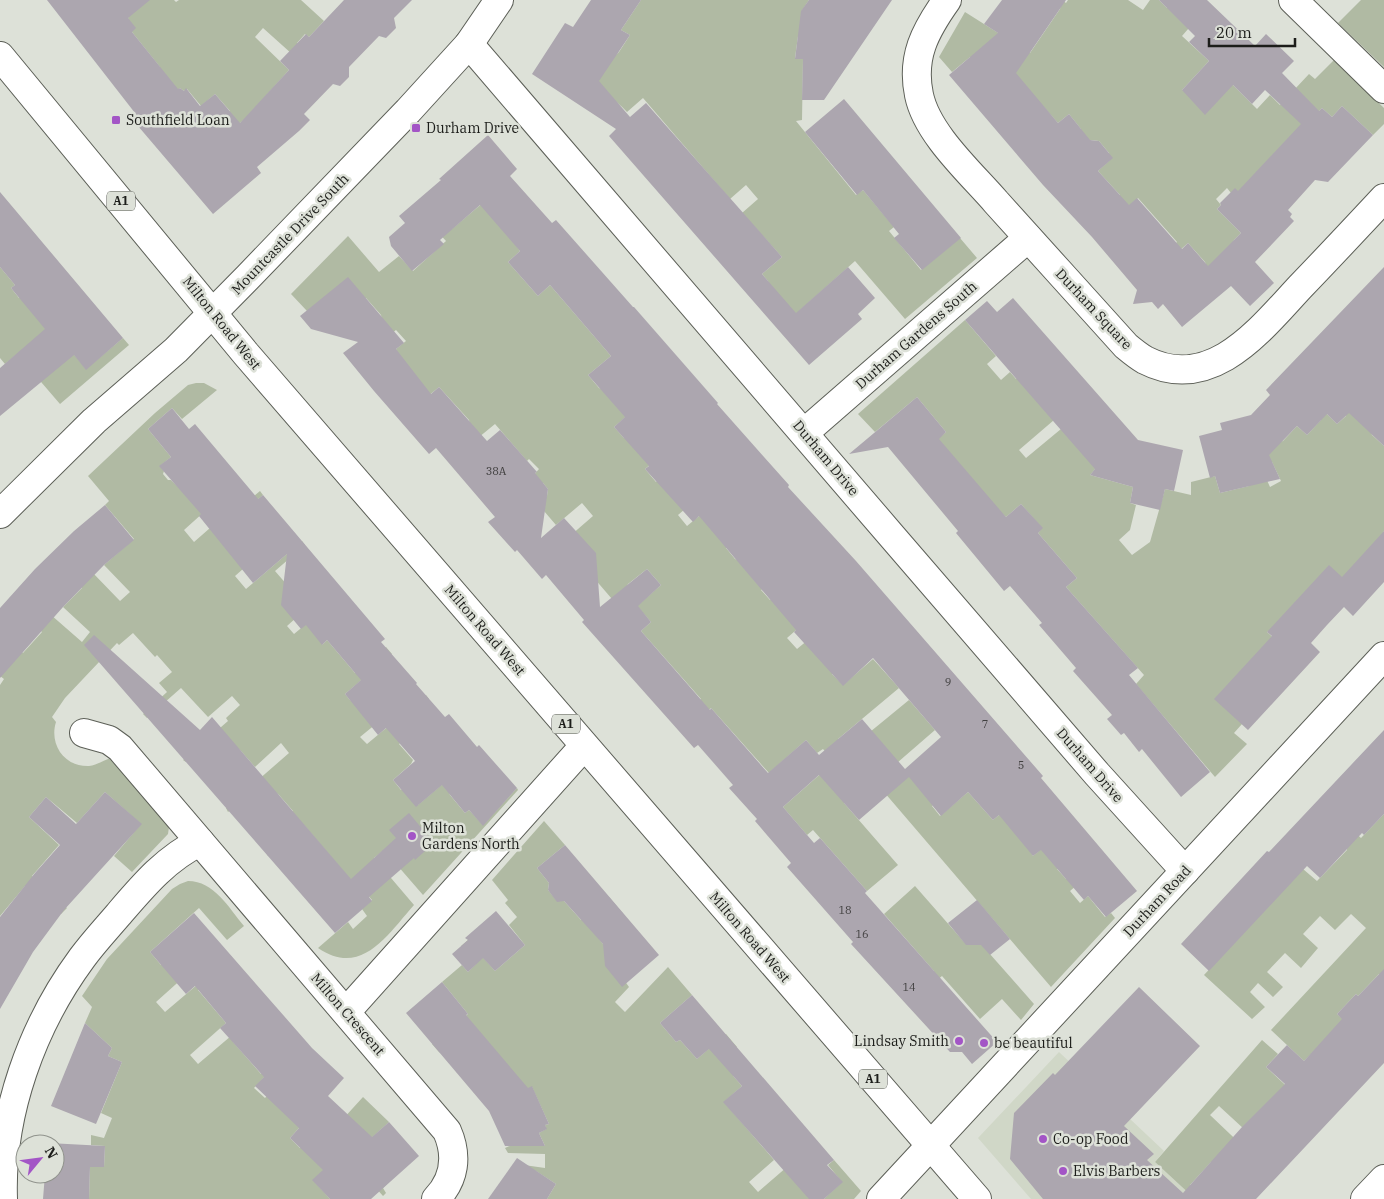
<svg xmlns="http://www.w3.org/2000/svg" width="1384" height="1199" font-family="'IBM Plex Serif',serif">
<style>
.built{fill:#d0d7c7}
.green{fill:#b0baa3;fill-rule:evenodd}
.building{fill:#aca6af}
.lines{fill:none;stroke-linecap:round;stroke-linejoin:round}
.street-casing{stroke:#5c5f57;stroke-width:30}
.secondary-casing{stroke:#5c5f57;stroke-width:30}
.primary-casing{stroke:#5c5f57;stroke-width:30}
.street{stroke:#fff;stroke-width:28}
.secondary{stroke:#fff;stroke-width:28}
.primary{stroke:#fff;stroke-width:28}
.poi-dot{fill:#a355c6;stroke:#dde1d8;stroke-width:2}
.labels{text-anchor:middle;stroke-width:5;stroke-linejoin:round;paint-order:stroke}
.number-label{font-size:11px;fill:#403f3f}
.shield{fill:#dde1d8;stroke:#565853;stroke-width:1}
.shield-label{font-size:12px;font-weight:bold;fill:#1c1d1a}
.poi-label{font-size:14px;fill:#1c1d1a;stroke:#dde1d8;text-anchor:start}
.street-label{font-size:14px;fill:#1c1d1a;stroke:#dde1d8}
</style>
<rect width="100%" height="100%" fill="#dde1d8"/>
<polygon class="built" points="1059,1052 1164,1151 1155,1162 1195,1199 1031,1199 978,1138"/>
<g class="green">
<polygon points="135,0 174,0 176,2 179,0 301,0 324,21 309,37 305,34 297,43 300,46 292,54 263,28 255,37 289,70 246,118 180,173 230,111 215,94 201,106 187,89 184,91 180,88 156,108 160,67 132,32 128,18"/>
<path d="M641,0H809L801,12L810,19L798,36L795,58L803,59L802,120L796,121L856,195L863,190L894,227L889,231L921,270L960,238L977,258L905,319L855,261L779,329L768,281L762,274L782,257L742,213L758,199L746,185L730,199L643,98L627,112C614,98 602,91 584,85L619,52L630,35L621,30Z"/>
<polygon points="1062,0 1066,3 1068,0 1128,0 1143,10 1150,0 1159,0 1167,8 1174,2 1195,21 1182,36 1209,61 1182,90 1233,85 1257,109 1270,95 1280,105 1309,74 1315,79 1334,60 1384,108 1384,124 1373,135 1342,106 1332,117 1322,108 1240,193 1231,193 1227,188 1216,199 1221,205 1217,209 1241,233 1234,240 1216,294 1205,262 1188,243 1179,251 1174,245 1177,242 1138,198 1116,217 1120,195 1098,171 1110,160 1109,153 1099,141 1091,140 1070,159 1071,138 1081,129 1069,114 1058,123 1042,105 970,57 952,72 939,57 965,12 1030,53 1060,9"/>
<polygon points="1361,0 1384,0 1384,67 1338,23"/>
<polygon points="485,201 520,251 508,262 538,296 550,285 611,356 588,375 599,388 638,406 614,427 624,438 671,447 645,469 656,482 692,450 699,497 678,515 687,526 728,492 755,522 726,548 735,559 777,575 761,590 770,600 799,574 811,617 787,638 797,649 837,616 832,674 843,685 873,659 899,688 838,739 848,750 909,700 935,730 875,782 871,778 844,803 898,865 867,891 813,830 807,835 783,807 834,762 823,749 817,753 806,740 769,773 711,708 699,719 690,710 701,699 641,631 651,622 637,606 661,585 647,569 628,584 618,606 563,542 593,516 582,503 556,525 538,504 547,496 548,489 543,483 536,482 524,486 539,469 529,459 527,461 495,424 473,442 469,420 439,387 414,408 396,349 406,341 396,330 386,338 381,315 366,298 307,311 291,294 348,236 379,272 399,256 413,271 446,241 426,219 452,229"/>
<polygon points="0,267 15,285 11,288 19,298 24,294 86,369 123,338 129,345 60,404 17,354 5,364 0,358"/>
<path d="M965,320L996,356L987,364L1001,380L1010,372L1016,379L1018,377L1054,420L1019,450L1026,458L1061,429L1096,468L1090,475L1133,487L1130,503L1136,505L1130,530L1119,540L1132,555L1150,542L1165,489L1191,495V482L1215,476L1220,493L1249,486L1266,446L1283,441L1297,426L1307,435L1321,420L1312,411L1318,405L1337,424L1346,416L1350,365L1372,435L1384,446V531L1362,575L1267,632L1286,649L1242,724L1234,733L1247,744L1215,777L1136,684L1144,675L1066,587L1077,578L1038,533L1042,528L1021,504L1006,517L926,449L946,432L917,397L875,432L858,414ZM1272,462L1281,481L1270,487L1261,467Z"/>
<path d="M196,383H204L217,390L182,419L172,408L148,429L171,457L160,466L164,471L163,474L168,480H171L204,512L184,530L194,542L218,521L221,524L260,491L263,495L232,521L260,554L235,576L246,589L302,541L305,545L275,571L307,608L287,626L294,634L341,595L322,645L327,640L355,673L386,647L392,654L345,694L350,700L382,719L360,737L367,744L426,695L429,699L403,721L413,732L399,744L413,760L411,764L393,780L401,790L404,789L418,805L445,782L450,795L465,813L469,810L483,825L517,788L518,790L423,895L384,850L374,858L414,905C388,934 362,978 318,948L348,922L353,929L367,916L362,909L372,900L358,884L356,886L304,825L268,856L266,853L272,830L293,811L279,795L262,782L228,812L226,808L289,753L281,743L255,767L241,751L220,733L186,762L183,760L228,721L226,718L240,705L232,696L208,717L181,688L147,718L143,714L167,692L159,683L172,672L157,655L155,657L133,633L119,645L117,643L65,698L52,717L56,722C49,744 64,767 89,766C97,765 104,760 111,758L169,827L168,834L132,872L114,856L141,824L105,792L77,823L46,797L29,817L59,845L32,876L67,908L61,914L25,886L0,916V685L4,679L0,676L4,635L23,653L42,632L36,626L19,587L82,642L90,632L63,607L82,588L77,582L63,542L120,601L130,592L104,565L134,539L105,505L109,501L88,476L155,413L188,385Z"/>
<polygon points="908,770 971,772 932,806 940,816 968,792 993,820 1005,810 1033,856 1050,842 1067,860 1057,869 1066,879 1083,880 1070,891 1080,903 1088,896 1105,917 1111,913 1115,918 1051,987 884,792"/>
<polygon points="1384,814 1384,978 1379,974 1358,996 1356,994 1337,1014 1344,1020 1304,1061 1271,1030 1366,928 1351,914 1335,930 1320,916 1303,934 1318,948 1301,968 1285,953 1267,972 1283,987 1273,997 1258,983 1250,992 1265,1007 1252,1019 1204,975 1303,869 1317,881 1347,850 1348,826 1361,838"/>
<polygon points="544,821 565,845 537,868 549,883 548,890 557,901 564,901 581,920 609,897 625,916 599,939 612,955 624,980 629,987 615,1002 625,1012 668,967 692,995 660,1023 676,1042 680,1040 697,1059 726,1034 737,1047 723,1058 734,1077 742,1086 724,1102 774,1160 749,1182 758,1192 817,1141 809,1199 547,1199 556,1184 536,1171 524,1169 524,1165 545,1168 545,1154 508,1153 505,1148 519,1142 521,1146 545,1146 539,1133 546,1129 545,1125 549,1124 532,1087 506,1098 439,1052 432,1044 468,1014 442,982 462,965 468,972 476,964 461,946 468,940 495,971 525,945 509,925 517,917 505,903 508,900 492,880"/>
<path d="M188,881C214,881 229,908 244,926L227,940L199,908L150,952L161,965L170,957L185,976L156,1002L165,1012L231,956L234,960L198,990L226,1023L190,1055L198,1064L271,1002L233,1042L261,1074L269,1072L254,1088L265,1098L310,1047L316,1109L290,1138L300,1148L323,1122L332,1131L363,1097L389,1122L357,1151L387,1184L383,1188L386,1193L383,1196L352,1161L313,1180L330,1199H89L90,1167H104L105,1146L91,1145V1135L104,1138L112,1118L101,1113L122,1062L108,1056L112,1048L85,1023L92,1007L82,996L107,959L172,889L180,884Z"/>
<polygon points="915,886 965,943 974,936 1034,1004 1021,1020 1002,999 980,1019 942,976 923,992 934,971 884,914"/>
<polygon points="1262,1040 1278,1054 1266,1067 1296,1095 1244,1129 1219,1106 1210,1115 1270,1172 1211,1162 1190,1185 1207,1199 1195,1199 1155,1162"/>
<polygon points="834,1160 861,1191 854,1199 824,1199 842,1182 828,1165"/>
</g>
<g class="building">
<polygon points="47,0 150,0 128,18 136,28 132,32 178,89 180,88 184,91 186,88 200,106 215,94 240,123 289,70 280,61 306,34 309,37 344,0 412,0 394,18 396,28 386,38 379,36 349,67 349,77 340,86 333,84 304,114 310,120 299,131 257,167 261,173 213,214 138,126 142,122"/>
<polygon points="591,0 641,0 621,30 630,35 599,81 630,117 646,103 782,257 762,274 796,313 848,267 875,298 858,314 862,319 809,365 609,136 616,129 532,74 565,23 573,27"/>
<polygon points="809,0 892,0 824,100 802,100 803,59 795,59 801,11"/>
<polygon points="1002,0 1066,0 1016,73 1058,123 1069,114 1090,140 1099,141 1113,158 1098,171 1129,205 1137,198 1182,249 1188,243 1208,266 1241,233 1217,209 1221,205 1220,203 1235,188 1238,191 1301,124 1265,90 1252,104 1233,85 1205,115 1182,90 1209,61 1189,42 1195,36 1159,0 1207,0 1255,46 1266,34 1294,61 1282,73 1319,111 1322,108 1332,117 1342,106 1373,135 1328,182 1315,180 1288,210 1292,214 1290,217 1294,221 1255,262 1274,283 1250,306 1231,286 1182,327 1163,304 1158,309 1152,302 1133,304 1137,290 1092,237 1043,185 949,75 998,33 984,24"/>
<polygon points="844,99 961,238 922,270 894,238 899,234 863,190 857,195 805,132"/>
<polygon points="488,135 517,169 510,176 552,223 556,220 633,307 634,307 718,403 717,404 789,485 788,487 856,561 1043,776 1041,778 1137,891 1106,917 1088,896 1084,900 1041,850 1033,856 999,815 993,820 968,792 941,816 909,777 859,820 819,775 783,807 814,843 820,838 867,891 865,893 997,1042 972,1064 962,1052 950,1052 851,944 853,942 787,867 791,863 755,821 757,819 729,788 733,785 698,745 694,748 582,622 584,620 546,575 542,579 517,550 515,552 488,522 495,517 436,448 429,454 374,391 343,353 358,342 311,329 300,316 348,277 404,343 396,349 431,394 439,387 487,441 500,430 537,472 535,473 548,489 541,538 564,518 596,553 600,607 647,569 661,585 638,606 651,622 641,631 710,710 711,708 768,773 806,740 819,755 862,719 905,769 941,737 873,658 843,686 794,632 796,630 699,516 693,522 645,469 649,466 614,427 625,417 588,375 611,356 550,285 538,296 508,262 520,251 480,205 440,240 444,244 412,271 391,246 389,237 405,223 399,216 441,180 439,179"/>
<polygon points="0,192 123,338 86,370 74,355 0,416 0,368 45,329 11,288 15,285 0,267"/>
<polygon points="1384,267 1384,446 1349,413 1337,424 1327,414 1307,435 1297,426 1269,455 1280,479 1220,493 1215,476 1210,478 1199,436 1222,430 1220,423 1251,415 1270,395 1266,390"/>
<polygon points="1013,298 1138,440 1183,450 1174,491 1165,489 1160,510 1130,503 1133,487 1090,475 1095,469 965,320 987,301 997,312"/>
<polygon points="917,397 946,432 939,439 1006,517 1021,504 1043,528 1038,533 1077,578 1066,587 1138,668 1129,675 1210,772 1181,797 1142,749 1139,752 1124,733 1121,735 1107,719 1112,715 1073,671 1076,668 1039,625 1042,623 1010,586 1004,591 956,533 958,531 888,447 849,454"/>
<polygon points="172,408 189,429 195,424 258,499 263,495 385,639 381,642 417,683 416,684 445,717 449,714 477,747 479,745 517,788 483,826 469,810 465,813 442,785 416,807 393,780 415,761 386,728 378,735 345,694 361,680 327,640 322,645 306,625 301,629 281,605 287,554 253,583 199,516 201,514 159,466 171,457 148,429"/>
<polygon points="105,505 134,540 104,565 63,607 0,678 0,608 35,569 74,531"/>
<polygon points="1384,531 1384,582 1353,616 1344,607 1327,625 1311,643 1320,652 1248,730 1214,699 1272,636 1267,632 1329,565 1342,577"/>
<polygon points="94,635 200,730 212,717 351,879 396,838 389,830 409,813 434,843 415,860 414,858 369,897 372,901 335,933 84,645"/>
<polygon points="1384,730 1384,814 1364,835 1362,833 1320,878 1307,866 1209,971 1181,944 1267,851 1269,852"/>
<polygon points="105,792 142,824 64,910 33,952 0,1009 0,917 35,873 60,845 29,817 46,797 76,824"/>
<polygon points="565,845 659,955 622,987 605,966 603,944 564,901 557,902 548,890 549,883 537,868"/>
<polygon points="977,900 1010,939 990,955 981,945 966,945 948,923"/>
<polygon points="496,911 525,945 495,971 483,958 468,972 452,954 468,940 465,938"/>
<polygon points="194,913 312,1048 344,1078 328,1096 372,1137 389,1122 419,1156 371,1199 330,1199 312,1180 323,1170 290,1138 299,1128 255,1086 264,1077 220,1028 226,1023 195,986 186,994 150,952"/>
<polygon points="1384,969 1384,1063 1256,1199 1043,1199 1010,1159 1014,1113 1053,1073 1055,1075 1139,987 1200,1046 1124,1126 1154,1154 1147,1160 1183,1193 1242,1127 1285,1084 1266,1067 1287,1045 1304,1061 1342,1019 1337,1014 1356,994 1358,996"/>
<polygon points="442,982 468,1014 466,1015 528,1088 532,1086 549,1124 545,1125 547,1129 539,1133 545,1146 505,1146 489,1111 406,1013"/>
<polygon points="692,995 834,1160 827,1165 843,1182 824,1199 809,1199 723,1102 742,1086 709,1049 697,1059 680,1040 676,1042 660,1023"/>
<polygon points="85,1023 112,1048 108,1056 122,1062 96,1124 51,1106"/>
<polygon points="30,1142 105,1146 104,1167 90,1167 89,1199 43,1199 45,1174 55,1174 55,1144 30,1144"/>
<polygon points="517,1158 556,1184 547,1199 488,1199"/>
</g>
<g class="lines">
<g class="street-casing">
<g id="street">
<path d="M947,0C925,31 911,57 919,95C927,134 971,173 996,202C1039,250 1083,298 1126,346C1132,351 1138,356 1145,360C1211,394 1260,330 1300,287C1328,258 1356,228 1384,198"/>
<polyline points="1293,0 1384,89"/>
<polyline points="469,44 890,534 1097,774 1185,871"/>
<polyline points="804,433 1028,238"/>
<path d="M84,733L109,740L120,748L447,1131C458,1156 455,1179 436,1199"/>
<polyline points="346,1012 584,746"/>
<path d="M3,1199C0,1114 32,1026 82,958C93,943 106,929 118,915C142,887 166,858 200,842"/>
<polyline points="881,1199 1384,656"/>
</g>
</g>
<g class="secondary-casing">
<polyline id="secondary" points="0,514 94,421 176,350 248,277 408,111 469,44 499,0"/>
</g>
<g class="primary-casing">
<g id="primary">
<polyline points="0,56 246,354 977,1199"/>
<polyline points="1365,1199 1384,1179"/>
</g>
</g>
<use href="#street" class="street"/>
<use href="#secondary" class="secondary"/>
<use href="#primary" class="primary"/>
</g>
<g class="poi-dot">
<rect x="111" y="115" width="10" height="10" rx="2.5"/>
<rect x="411" y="123" width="10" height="10" rx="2.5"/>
<circle cx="412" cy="836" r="5"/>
<circle cx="959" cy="1041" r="5"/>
<circle cx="984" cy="1043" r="5"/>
<circle cx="1043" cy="1139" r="5"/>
<circle cx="1063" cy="1171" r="5"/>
</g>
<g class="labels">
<g class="number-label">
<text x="496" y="475">38A</text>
<text x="948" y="686">9</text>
<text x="985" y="728">7</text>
<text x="1021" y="769">5</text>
<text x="845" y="914">18</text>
<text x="862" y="938">16</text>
<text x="909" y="991">14</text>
</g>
<g class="shield">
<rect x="107" y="191.5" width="28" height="19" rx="4"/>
<rect x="552" y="714.5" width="28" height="19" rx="4"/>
<rect x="859" y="1069.5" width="28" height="19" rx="4"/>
</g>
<g class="shield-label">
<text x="121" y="205">A1</text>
<text x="566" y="728">A1</text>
<text x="873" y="1083">A1</text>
</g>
<g class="poi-label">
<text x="126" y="125">Southfield Loan</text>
<text x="426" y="133">Durham Drive</text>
<text x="422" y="833">Milton<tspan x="422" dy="16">Gardens North</tspan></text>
<text x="949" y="1046" text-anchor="end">Lindsay Smith</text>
<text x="994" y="1048">be beautiful</text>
<text x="1053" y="1144">Co-op Food</text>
<text x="1073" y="1176">Elvis Barbers</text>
</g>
<g class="street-label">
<text transform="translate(290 234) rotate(-46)" y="5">Mountcastle Drive South</text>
<text transform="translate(1094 309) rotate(47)" y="5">Durham Square</text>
<text transform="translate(222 323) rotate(51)" y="5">Milton Road West</text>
<text transform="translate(916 335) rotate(-41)" y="5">Durham Gardens South</text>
<text transform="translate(826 458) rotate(50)" y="5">Durham Drive</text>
<text transform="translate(485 630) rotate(49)" y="5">Milton Road West</text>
<text transform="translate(1090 765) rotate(49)" y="5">Durham Drive</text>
<text transform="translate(1157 901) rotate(-47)" y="5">Durham Road</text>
<text transform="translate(750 937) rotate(49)" y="5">Milton Road West</text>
<text transform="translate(348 1014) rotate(49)" y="5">Milton Crescent</text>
</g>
</g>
<g transform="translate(40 1159) rotate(61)"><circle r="24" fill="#dde1d8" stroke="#90938c"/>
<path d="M0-4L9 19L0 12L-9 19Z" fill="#a355c6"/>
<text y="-8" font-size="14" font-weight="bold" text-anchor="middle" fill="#1c1d1a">N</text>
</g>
<path d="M1209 38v8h86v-8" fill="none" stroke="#1c1d1a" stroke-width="2.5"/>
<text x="1216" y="38" font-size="15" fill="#1c1d1a" stroke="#dde1d8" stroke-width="4" paint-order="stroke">20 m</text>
</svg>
